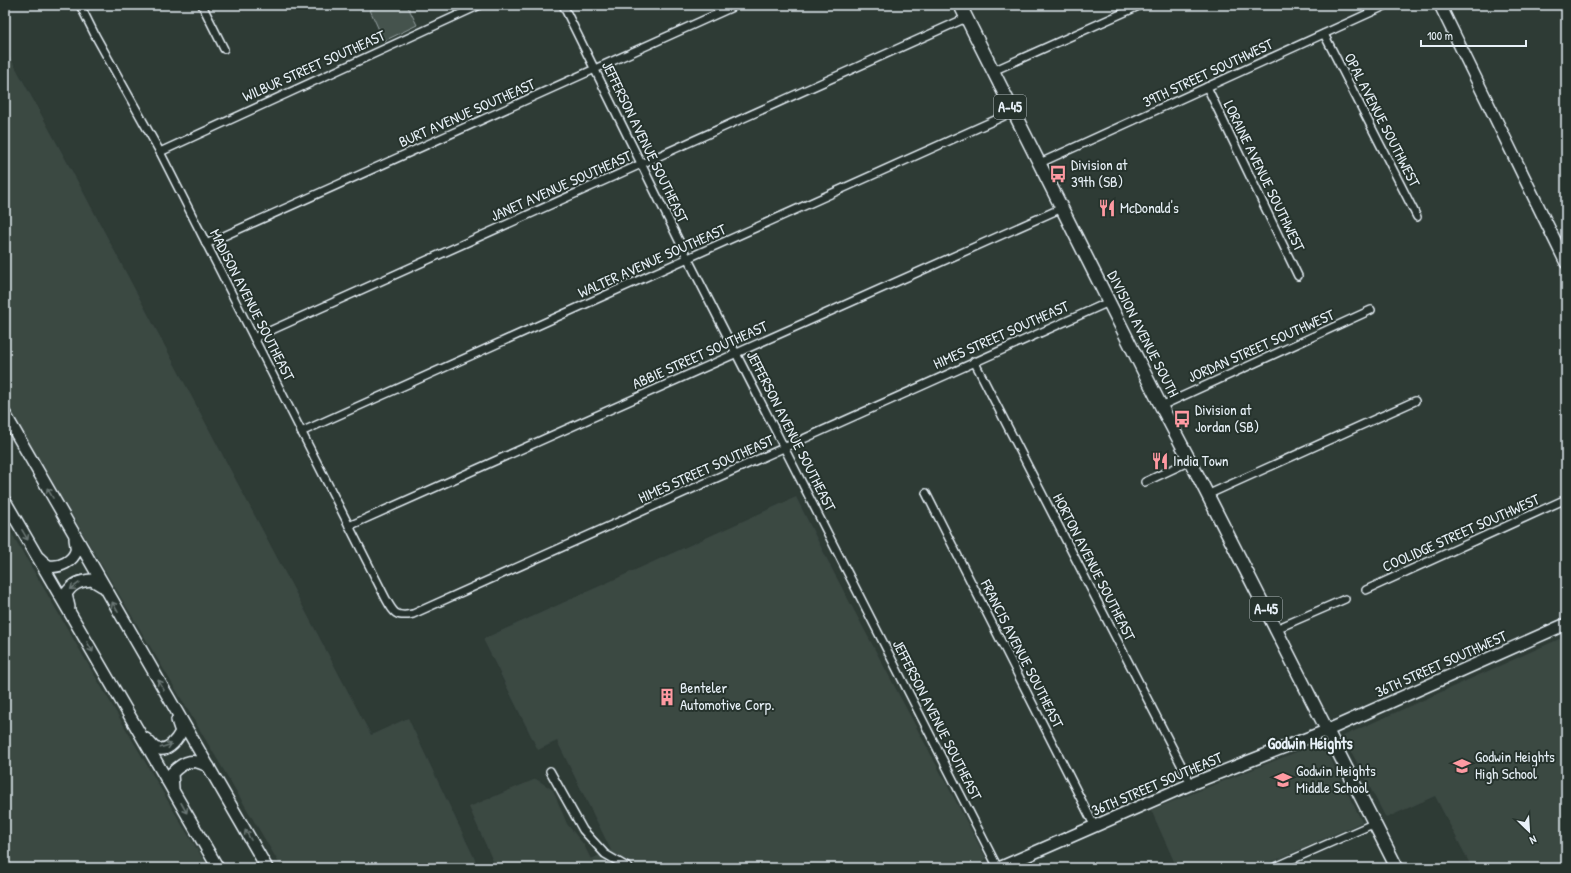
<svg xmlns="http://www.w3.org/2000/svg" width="1571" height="873" font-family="'Patrick Hand',sans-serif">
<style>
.built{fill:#3b4843}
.green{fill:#45524e;stroke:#96a2a3}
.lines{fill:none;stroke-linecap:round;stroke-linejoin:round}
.street-casing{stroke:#e8f1f8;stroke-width:10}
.secondary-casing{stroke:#e8f1f8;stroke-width:14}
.primary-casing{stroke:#e8f1f8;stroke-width:15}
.street{stroke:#26332d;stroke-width:7}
.secondary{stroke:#26332d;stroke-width:11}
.primary{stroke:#26332d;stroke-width:12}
.oneway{stroke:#6a7674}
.labels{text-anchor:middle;stroke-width:4;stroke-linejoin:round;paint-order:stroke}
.shield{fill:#26332d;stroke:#aeb8bb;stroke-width:1}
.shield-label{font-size:14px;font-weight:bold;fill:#e8f1f8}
.street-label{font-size:15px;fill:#e8f1f8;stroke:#26332d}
.poi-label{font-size:15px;fill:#e8f1f8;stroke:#26332d;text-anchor:start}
.neighbourhood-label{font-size:16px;font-weight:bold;fill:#e8f1f8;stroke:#26332d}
</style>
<rect width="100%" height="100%" fill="#2e3b35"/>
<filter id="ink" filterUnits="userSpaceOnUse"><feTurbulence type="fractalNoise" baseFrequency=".025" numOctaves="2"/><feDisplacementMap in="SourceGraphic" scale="8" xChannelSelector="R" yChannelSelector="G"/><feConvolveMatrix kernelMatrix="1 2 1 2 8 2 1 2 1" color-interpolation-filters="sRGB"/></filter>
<g filter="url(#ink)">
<g class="built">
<polygon points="5,48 79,184 371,735 408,718 479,868 282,868 23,433 5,401"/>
<polygon points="796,497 832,569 986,858 979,868 496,868 469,807 536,779 553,790 567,824 584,845 591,859 611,850 557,741 538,750 483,639"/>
<polygon points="5,522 182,825 209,868 5,868"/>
<polygon points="1566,636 1566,868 1472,868 1435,796 1386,818 1343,736"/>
<polygon points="1314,745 1320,745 1326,749 1362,822 1258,868 1177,868 1151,810"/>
</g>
<polygon class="green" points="381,5 407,5 417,25 384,41 370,10"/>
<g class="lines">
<g class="street-casing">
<g id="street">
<path d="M80,5L95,35L160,152L385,597C393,612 395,618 413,614L1109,302"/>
<polyline points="202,5 224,49"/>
<polyline points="563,5 688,259 998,868"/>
<polyline points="1324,34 1417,217"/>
<polyline points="993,71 1141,5"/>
<polyline points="1207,87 1298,276"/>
<polyline points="160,152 480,5"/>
<polyline points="1040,163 1387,5"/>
<polyline points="206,244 737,5"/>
<polyline points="254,338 966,18"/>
<polyline points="974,361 1191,784"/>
<polyline points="1161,406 1371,310"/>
<polyline points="301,432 1013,112"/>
<polyline points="1145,482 1190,461"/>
<polyline points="926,493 1095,827"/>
<polyline points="1207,495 1415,401"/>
<polyline points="349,526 1062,208"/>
<polyline points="1366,590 1566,499"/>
<polyline points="1276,629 1345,599"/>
<polyline points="550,771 583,830 605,854 629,868"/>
<polyline points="1273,868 1375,823"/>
</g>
</g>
<g class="secondary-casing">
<g id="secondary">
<polyline points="1440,5 1566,263"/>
<polyline points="5,414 267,868"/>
<polyline points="5,501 218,868"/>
<path d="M39,558C42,561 46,565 49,566C60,568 73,561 76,551C77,547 75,542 75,538"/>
<path d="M69,607L66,594C73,583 80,581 92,580L102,586"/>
<path d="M146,739C149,741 152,746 155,748C167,753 176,741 181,732L177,720"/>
<path d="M173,788L172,773C185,760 194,758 209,767"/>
<polyline points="999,868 1191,784 1328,730 1566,624"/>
</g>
</g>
<g class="primary-casing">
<polyline id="primary" points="960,5 1161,406 1198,476 1397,868"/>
</g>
<use href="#street" class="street"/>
<use href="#secondary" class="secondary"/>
<use href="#primary" class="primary"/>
</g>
<defs><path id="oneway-shaft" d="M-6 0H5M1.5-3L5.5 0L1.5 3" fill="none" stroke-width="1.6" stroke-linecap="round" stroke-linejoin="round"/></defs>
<g class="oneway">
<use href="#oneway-shaft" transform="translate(50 493) rotate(-120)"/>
<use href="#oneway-shaft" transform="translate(25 535) rotate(60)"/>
<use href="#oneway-shaft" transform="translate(75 586) rotate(143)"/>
<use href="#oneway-shaft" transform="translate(115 607) rotate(-120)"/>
<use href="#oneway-shaft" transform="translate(90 647) rotate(60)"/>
<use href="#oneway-shaft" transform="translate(161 685) rotate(-120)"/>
<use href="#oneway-shaft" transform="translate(166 746) rotate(-18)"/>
<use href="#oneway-shaft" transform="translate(184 808) rotate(61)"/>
<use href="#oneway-shaft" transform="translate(248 835) rotate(-120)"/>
</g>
</g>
<defs>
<g id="bus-bare" transform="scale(1.38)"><path d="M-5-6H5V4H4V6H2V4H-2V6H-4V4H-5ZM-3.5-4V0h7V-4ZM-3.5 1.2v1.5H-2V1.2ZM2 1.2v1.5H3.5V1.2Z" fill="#ff9aa2" stroke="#26332d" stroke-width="2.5" paint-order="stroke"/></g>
<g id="restaurant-bare" transform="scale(1.38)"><path d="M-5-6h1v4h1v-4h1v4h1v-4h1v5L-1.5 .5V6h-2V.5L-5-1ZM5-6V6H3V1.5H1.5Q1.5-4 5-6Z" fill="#ff9aa2" stroke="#26332d" stroke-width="2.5" paint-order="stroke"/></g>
<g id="building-bare" transform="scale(1.38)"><path d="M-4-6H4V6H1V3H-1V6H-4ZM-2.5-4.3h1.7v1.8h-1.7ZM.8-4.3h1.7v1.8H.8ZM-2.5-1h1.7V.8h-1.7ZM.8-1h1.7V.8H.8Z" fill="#ff9aa2" stroke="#26332d" stroke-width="2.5" paint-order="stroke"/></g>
<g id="school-bare" transform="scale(1.38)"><path d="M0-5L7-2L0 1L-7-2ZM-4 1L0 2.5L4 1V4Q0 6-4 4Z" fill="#ff9aa2" stroke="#26332d" stroke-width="2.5" paint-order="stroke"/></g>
</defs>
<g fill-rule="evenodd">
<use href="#bus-bare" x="1058" y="174"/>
<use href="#restaurant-bare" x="1107" y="208"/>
<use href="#bus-bare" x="1182" y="419"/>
<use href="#restaurant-bare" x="1160" y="461"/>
<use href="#building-bare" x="667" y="697"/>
<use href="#school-bare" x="1462" y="766"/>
<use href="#school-bare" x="1283" y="780"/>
</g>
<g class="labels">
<g class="shield">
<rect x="994" y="95" width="32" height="24" rx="3"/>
<rect x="1250" y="597" width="32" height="24" rx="3"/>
</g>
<g class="shield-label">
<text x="1010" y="112">A-45</text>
<text x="1266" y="614">A-45</text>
</g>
<g class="street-label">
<text transform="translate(314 66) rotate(-24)" y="5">WILBUR STREET SOUTHEAST</text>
<text transform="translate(1208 73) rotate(-25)" y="5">39TH STREET SOUTHWEST</text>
<text transform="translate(467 113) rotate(-24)" y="5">BURT AVENUE SOUTHEAST</text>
<text transform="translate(1382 120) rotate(63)" y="5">OPAL AVENUE SOUTHWEST</text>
<text transform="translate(645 142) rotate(64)" y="5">JEFFERSON AVENUE SOUTHEAST</text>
<text transform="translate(1264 176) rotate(64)" y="5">LORAINE AVENUE SOUTHWEST</text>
<text transform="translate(561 186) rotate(-24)" y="5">JANET AVENUE SOUTHEAST</text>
<text transform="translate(652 261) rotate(-24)" y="5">WALTER AVENUE SOUTHEAST</text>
<text transform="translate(252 305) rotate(63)" y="5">MADISON AVENUE SOUTHEAST</text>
<text transform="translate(1143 334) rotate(63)" y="5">DIVISION AVENUE SOUTH</text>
<text transform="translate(1001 335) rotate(-24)" y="5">HIMES STREET SOUTHEAST</text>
<text transform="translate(1261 346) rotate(-24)" y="5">JORDAN STREET SOUTHWEST</text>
<text transform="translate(700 355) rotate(-24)" y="5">ABBIE STREET SOUTHEAST</text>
<text transform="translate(791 431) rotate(63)" y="5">JEFFERSON AVENUE SOUTHEAST</text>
<text transform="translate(706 469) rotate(-24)" y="5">HIMES STREET SOUTHEAST</text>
<text transform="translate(1461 533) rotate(-24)" y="5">COOLIDGE STREET SOUTHWEST</text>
<text transform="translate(1094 567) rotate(63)" y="5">HORTON AVENUE SOUTHEAST</text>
<text transform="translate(1022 654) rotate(63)" y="5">FRANCIS AVENUE SOUTHEAST</text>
<text transform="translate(1441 664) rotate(-24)" y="5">36TH STREET SOUTHWEST</text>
<text transform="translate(937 720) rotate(63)" y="5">JEFFERSON AVENUE SOUTHEAST</text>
<text transform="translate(1157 784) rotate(-23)" y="5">36TH STREET SOUTHEAST</text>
</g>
<g class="poi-label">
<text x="1071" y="170">Division at<tspan x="1071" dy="17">39th (SB)</tspan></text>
<text x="1120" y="213">McDonald's</text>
<text x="1195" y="415">Division at<tspan x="1195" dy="17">Jordan (SB)</tspan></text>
<text x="1173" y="466">India Town</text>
<text x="680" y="693">Benteler<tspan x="680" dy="17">Automotive Corp.</tspan></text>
<text x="1475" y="762">Godwin Heights<tspan x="1475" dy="17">High School</tspan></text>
<text x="1296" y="776">Godwin Heights<tspan x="1296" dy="17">Middle School</tspan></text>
</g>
<g class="neighbourhood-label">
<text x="1310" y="749">Godwin Heights</text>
</g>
</g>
<rect width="1571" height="873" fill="none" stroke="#26332d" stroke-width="20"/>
<rect x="10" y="10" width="1551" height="853" fill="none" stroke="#e8f1f8" stroke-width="1.5" filter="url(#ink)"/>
<g transform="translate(1529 831) rotate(155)" stroke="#26332d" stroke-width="3" paint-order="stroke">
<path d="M0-3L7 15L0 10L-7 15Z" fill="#e8f1f8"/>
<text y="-6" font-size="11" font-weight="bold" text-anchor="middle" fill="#e8f1f8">N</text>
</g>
<path d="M1421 40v6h105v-6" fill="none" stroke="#e8f1f8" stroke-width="2"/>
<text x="1427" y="40" font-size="12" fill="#e8f1f8" stroke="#26332d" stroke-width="3" paint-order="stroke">100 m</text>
</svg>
